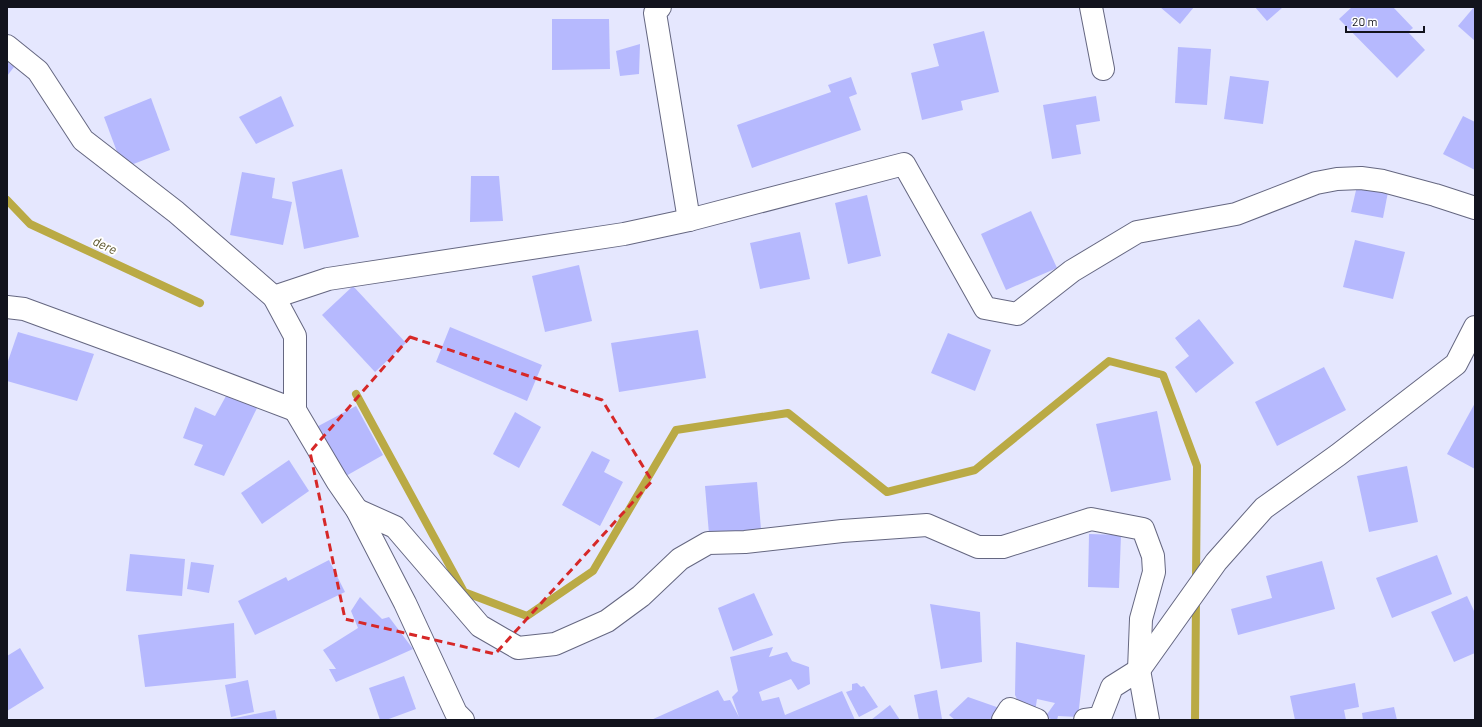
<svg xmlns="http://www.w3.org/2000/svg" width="1482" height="727" font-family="Barlow,sans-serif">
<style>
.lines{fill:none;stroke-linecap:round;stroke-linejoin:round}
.stream{stroke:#baaa45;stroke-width:8}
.building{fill:#b6b9fe}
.street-casing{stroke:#656781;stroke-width:24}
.street{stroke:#fff;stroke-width:22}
.marked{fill:none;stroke:#d62828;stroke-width:3;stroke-dasharray:8 5;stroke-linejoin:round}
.labels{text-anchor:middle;stroke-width:4;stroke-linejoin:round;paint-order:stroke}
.water-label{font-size:13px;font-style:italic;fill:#585127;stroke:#fff}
</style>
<rect width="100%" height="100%" fill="#e5e7fe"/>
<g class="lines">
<g class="stream">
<polyline points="7,200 30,224 200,303"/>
<polyline points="356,394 464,592 527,616 593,571 676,430 788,413 887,492 975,470 1109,361 1163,375 1197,466 1196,581"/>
<polyline points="1195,720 1196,599"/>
</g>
</g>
<g class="building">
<polygon points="1160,7 1194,7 1180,24"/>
<polygon points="1255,7 1283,7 1267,21"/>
<polygon points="1352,7 1393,7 1413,28 1408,32 1425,50 1397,78 1339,19"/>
<polygon points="1474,7 1475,7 1475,41 1458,26"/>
<polygon points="552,19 609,19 610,69 552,70"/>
<polygon points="984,31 999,92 961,101 963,110 922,120 911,73 939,66 933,44"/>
<polygon points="640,44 639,74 620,76 616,51"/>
<polygon points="1178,47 1211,49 1207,105 1175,103"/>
<polygon points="7,62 14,67 7,76"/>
<polygon points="1230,76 1269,81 1263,124 1224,119"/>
<polygon points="851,77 857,94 849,97 861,130 752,168 737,125 831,92 828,85"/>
<polygon points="281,96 294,126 256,144 239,117"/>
<polygon points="1096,96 1100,121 1076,125 1081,154 1052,159 1043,105"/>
<polygon points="151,98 170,150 123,168 104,117"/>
<polygon points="1463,116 1475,122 1475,170 1443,154"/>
<polygon points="342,169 359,237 304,249 292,182"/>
<polygon points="242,172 275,178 272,198 292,202 283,245 230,235"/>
<polygon points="471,176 499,176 503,221 470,222"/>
<polygon points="1357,186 1388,192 1383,218 1351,212"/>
<polygon points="867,195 881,256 848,264 835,203"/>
<polygon points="1031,211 1057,268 1006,290 981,234"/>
<polygon points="800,232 810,279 760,289 750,243"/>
<polygon points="1355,240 1405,252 1393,299 1343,287"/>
<polygon points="579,265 592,321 545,332 532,276"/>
<polygon points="353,286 406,343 375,372 322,315"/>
<polygon points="1199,319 1234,363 1196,393 1175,367 1189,356 1175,338"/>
<polygon points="450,327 542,365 527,401 436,362"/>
<polygon points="698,330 706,378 619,392 611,343"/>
<polygon points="18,332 94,354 77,401 7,381 7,364"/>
<polygon points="948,333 991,350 975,391 931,373"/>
<polygon points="1324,367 1346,410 1277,446 1255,402"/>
<polygon points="226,396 257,408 224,476 194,465 203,445 183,438 195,407 215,416"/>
<polygon points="1475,403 1475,469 1447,454"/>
<polygon points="356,406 383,455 337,481 309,431"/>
<polygon points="1157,411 1171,480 1111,492 1096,424"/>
<polygon points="515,412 541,427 519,468 493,454"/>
<polygon points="592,451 610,460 604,472 623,482 600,526 562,505"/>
<polygon points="289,460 309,491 262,524 241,493"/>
<polygon points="1407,466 1418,522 1369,532 1357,476"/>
<polygon points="757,482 761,529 709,534 705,486"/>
<polygon points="1089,534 1121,535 1119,588 1088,587"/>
<polygon points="130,554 185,559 182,596 126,591"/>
<polygon points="1437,555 1452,594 1392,618 1376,578"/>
<polygon points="329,560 345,592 255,635 238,601 286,577 288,581"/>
<polygon points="1322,561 1335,609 1238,635 1231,609 1272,598 1266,576"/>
<polygon points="191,562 214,565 209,593 187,589"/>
<polygon points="754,593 773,635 733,651 718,608"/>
<polygon points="1467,596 1475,613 1475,653 1454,662 1431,612"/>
<polygon points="360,597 382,619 389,617 413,649 384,662 336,682 329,669 336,669 323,650 358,628 351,611"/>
<polygon points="930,604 980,612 982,662 941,669"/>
<polygon points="234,623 236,678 145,687 138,635"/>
<polygon points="1016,642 1085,655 1078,717 1058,716 1057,720 1054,720 1045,717 1055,703 1037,699 1035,712 1021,707 1015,695"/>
<polygon points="773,647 769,657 787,652 792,661 809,667 810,684 798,690 791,679 759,692 762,701 779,697 785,715 842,691 855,720 651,720 718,690 724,701 730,700 739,717 732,697 738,691 730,657"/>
<polygon points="20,648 44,688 7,711 7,656"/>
<polygon points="404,676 416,709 386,720 380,720 369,688"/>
<polygon points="248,680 254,712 231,717 225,685"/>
<polygon points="857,683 861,687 864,686 878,707 859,717 846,692 852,690 852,684"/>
<polygon points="1355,683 1359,707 1344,710 1346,720 1295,720 1290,696"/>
<polygon points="937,690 942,719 919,720 914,695"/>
<polygon points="968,697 1008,711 1003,720 955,720 949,715"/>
<polygon points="890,705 900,720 871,720"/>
<polygon points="1394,707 1397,720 1363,720 1362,713"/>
<polygon points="275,710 277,720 231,720 230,719"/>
</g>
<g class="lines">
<g class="street-casing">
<g id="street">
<polyline points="660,7 655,13 689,220"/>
<polyline points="1091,7 1103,69"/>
<polyline points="7,46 38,71 83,140 176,212 274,297 295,336 295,410 337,481 357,510 405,603 456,713 463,720"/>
<polyline points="274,297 328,279 624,234 689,220 904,164 985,308 1017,314 1072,271 1137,232 1236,214 1316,183 1337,179 1361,178 1383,181 1435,195 1475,208"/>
<polyline points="7,307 24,309 174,364 295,410"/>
<polyline points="357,510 395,527 480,626 518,648 555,644 607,621 641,596 680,559 708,543 745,542 842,531 927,525 978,547 1003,547 1091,519 1143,529 1153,556 1154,572 1141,619 1139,670 1148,720"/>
<polyline points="1003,720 1010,709 1037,720"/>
<polyline points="1085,720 1100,718 1112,687 1139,670 1216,562 1264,508 1338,455 1456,364 1475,327"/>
</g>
</g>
<use href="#street" class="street"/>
</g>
<path class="marked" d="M410,337L602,400L652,481L495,654L345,619L310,452Z"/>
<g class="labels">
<g class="water-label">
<text transform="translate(105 245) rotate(25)" y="5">dere</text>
</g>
</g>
<rect width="1482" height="727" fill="none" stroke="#12131d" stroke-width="16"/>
<path d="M1346 26v6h78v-6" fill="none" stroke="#12131d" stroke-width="2"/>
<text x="1352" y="26" font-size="12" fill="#12131d" stroke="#ffffff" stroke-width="3" paint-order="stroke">20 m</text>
</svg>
